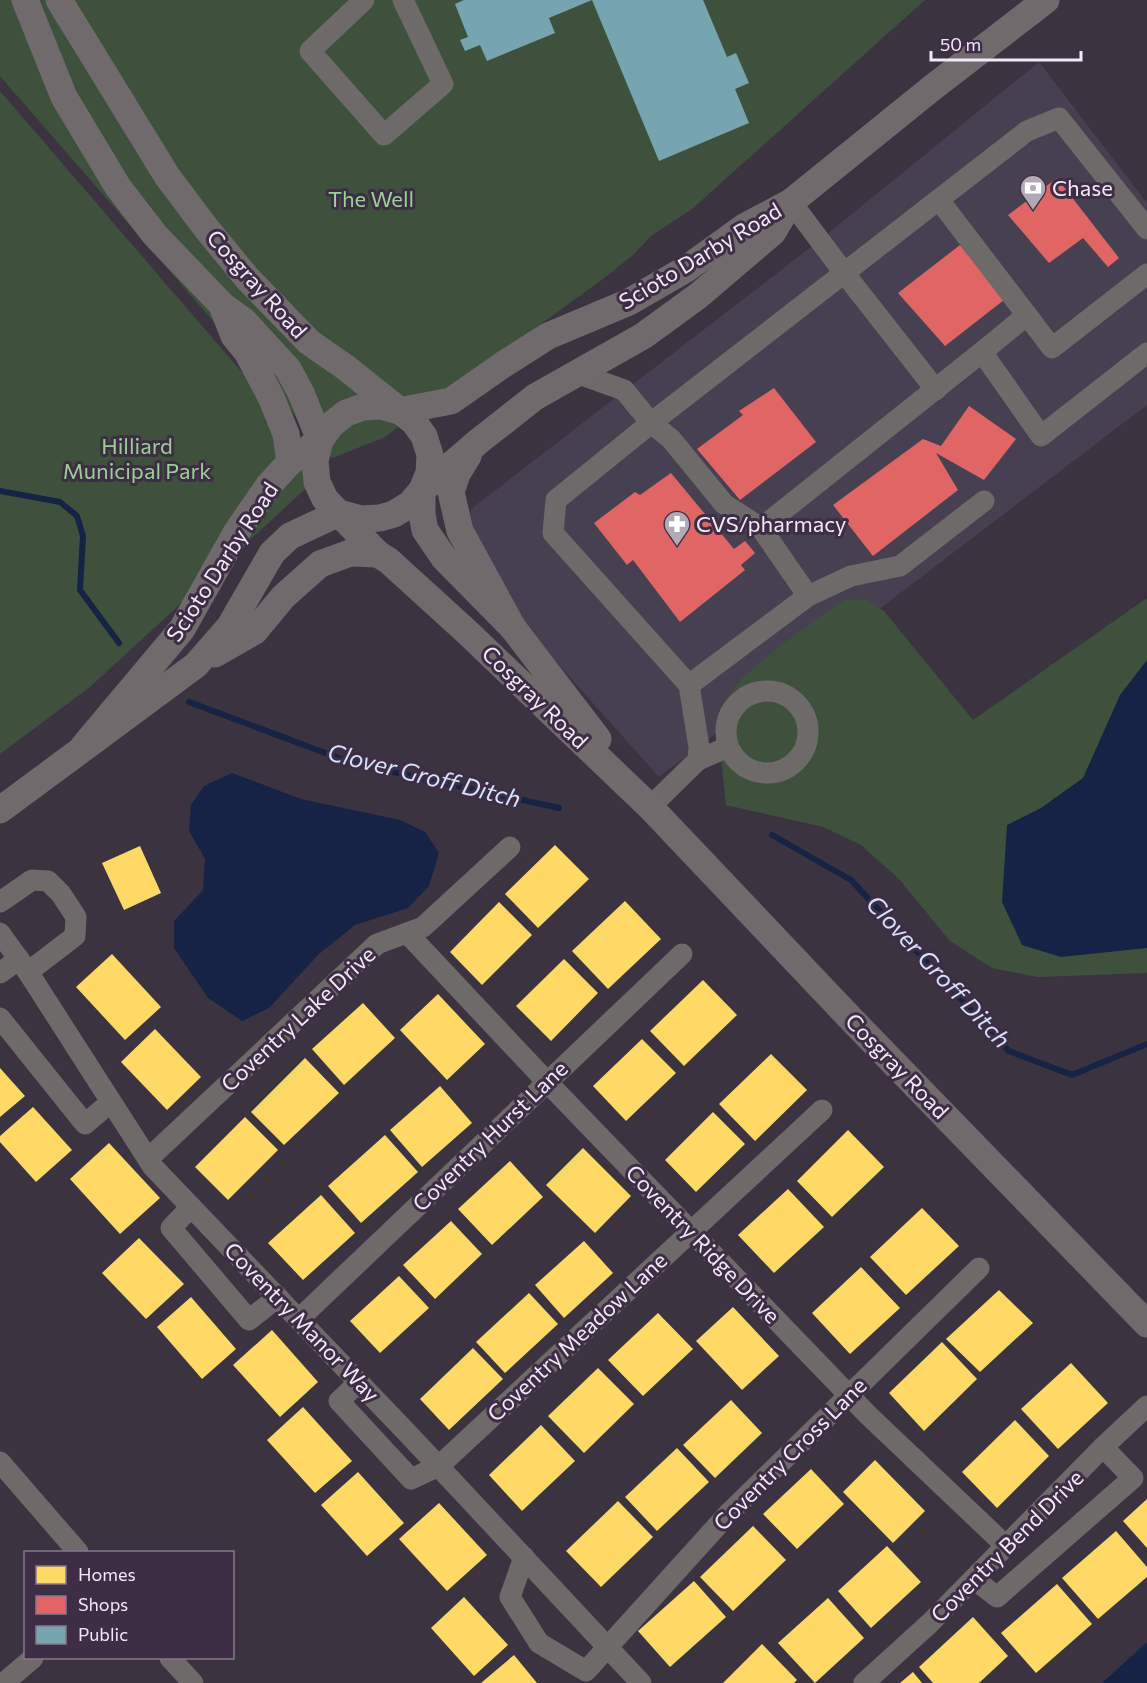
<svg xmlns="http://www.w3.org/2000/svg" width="1147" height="1683" font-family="Commissioner,sans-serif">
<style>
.commercial{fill:#464051}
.green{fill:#3e513c}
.water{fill:#162344}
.homes{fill:#ffd966}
.shops{fill:#e06666}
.public{fill:#76a5af}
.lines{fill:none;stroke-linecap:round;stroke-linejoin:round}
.stream{stroke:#162344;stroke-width:6}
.minor{stroke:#6f6a6a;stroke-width:21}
.major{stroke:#706a6d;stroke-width:27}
.labels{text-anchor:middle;stroke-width:6;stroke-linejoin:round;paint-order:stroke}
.poi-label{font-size:22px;fill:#f2e8f7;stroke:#3e2e45;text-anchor:start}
.park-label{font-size:22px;fill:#9bd095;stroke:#3e2e45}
.street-label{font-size:22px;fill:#f2e8f7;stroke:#3e2e45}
.water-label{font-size:24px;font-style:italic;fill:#d5e2fd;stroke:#3e2e45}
</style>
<rect width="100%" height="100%" fill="#3c3340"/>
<polygon class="commercial" points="1039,62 1147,203 1147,405 659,777 462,557 471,509 820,240"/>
<g class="green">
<polygon points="0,0 925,0 692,209 651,236 633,255 603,279 383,438 332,458 0,76"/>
<polygon points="0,91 326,470 90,687 0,754"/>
<polygon points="1147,598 1147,973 1037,977 992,968 950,941 899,879 861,845 823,827 726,805 718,732 720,709 742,678 778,647 844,600 865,599 884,611 973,720"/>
</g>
<g class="water">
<polygon points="1147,660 1147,948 1061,957 1022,945 1002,902 1007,825 1041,808 1083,778 1120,695"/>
<polygon points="232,773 301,799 400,820 425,832 439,853 429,886 408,908 355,925 319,954 269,1008 242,1021 208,998 174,948 174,921 203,890 205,859 189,831 191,805 204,786"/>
<polygon points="1147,1642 1147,1683 1102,1683"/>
</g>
<g class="homes">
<polygon points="555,845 589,879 538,928 505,894"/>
<polygon points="140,846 161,893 124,910 102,863"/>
<polygon points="625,901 661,939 608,989 572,951"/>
<polygon points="499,902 532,935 482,985 450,952"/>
<polygon points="112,954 161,1007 125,1040 76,987"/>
<polygon points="564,959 598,993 551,1041 516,1006"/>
<polygon points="703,980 737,1015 684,1066 650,1031"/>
<polygon points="438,994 485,1044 447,1080 400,1030"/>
<polygon points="363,1003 395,1038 344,1085 312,1049"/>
<polygon points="155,1029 201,1077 167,1110 121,1062"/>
<polygon points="642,1039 676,1073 626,1121 593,1086"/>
<polygon points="771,1054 807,1090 755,1141 719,1104"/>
<polygon points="305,1058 339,1093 284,1145 251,1112"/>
<polygon points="0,1068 25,1096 0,1117"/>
<polygon points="440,1086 472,1123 422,1167 390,1130"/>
<polygon points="33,1107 72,1150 36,1182 0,1142 0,1136"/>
<polygon points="713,1112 745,1144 696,1192 665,1160"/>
<polygon points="245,1117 278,1150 228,1200 195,1167"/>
<polygon points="848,1130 884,1167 832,1217 797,1181"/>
<polygon points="385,1135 418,1172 361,1223 328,1186"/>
<polygon points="109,1143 160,1198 120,1234 70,1179"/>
<polygon points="583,1148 631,1196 595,1233 546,1185"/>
<polygon points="510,1161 543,1197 492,1245 458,1209"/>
<polygon points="788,1189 824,1227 774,1273 738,1235"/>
<polygon points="321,1195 355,1233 303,1280 268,1243"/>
<polygon points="922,1208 959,1246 906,1295 870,1257"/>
<polygon points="451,1221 482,1254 435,1299 403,1265"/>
<polygon points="139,1238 184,1284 146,1319 102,1273"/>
<polygon points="584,1241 613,1273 564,1318 535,1285"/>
<polygon points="861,1267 900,1308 850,1354 812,1313"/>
<polygon points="399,1276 429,1308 380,1353 350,1321"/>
<polygon points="999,1290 1033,1323 980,1372 946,1339"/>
<polygon points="529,1293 558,1324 505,1373 476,1342"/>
<polygon points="191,1297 236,1349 202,1379 157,1327"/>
<polygon points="733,1307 779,1356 742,1390 696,1341"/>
<polygon points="658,1313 693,1349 643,1396 608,1360"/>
<polygon points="272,1330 318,1382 280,1417 233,1365"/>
<polygon points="942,1342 977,1379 924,1431 889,1393"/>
<polygon points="473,1348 503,1379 449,1430 420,1399"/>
<polygon points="1071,1363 1108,1403 1058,1449 1021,1409"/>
<polygon points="598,1368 634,1404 584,1453 548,1416"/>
<polygon points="731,1400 762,1433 715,1478 683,1445"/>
<polygon points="303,1407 352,1461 315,1493 267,1440"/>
<polygon points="1015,1420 1049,1456 997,1508 962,1472"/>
<polygon points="541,1425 575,1461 522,1511 489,1475"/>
<polygon points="677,1448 709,1482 657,1531 625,1497"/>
<polygon points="875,1460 925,1511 893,1543 843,1492"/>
<polygon points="811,1469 844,1504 797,1549 763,1514"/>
<polygon points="358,1472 404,1523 367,1556 321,1505"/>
<polygon points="1147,1499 1147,1548 1123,1521"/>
<polygon points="618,1501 653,1537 601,1587 566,1551"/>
<polygon points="439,1503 487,1555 447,1591 399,1539"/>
<polygon points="753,1526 786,1560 733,1611 700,1577"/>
<polygon points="1116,1531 1147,1567 1147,1577 1098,1619 1062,1578"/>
<polygon points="887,1546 921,1582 871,1628 838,1591"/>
<polygon points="694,1581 726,1617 670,1667 638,1631"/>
<polygon points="1057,1584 1092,1624 1036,1673 1001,1633"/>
<polygon points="464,1597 508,1645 474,1676 431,1628"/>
<polygon points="828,1598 864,1638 815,1683 778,1643"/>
<polygon points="973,1617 1008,1656 979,1683 933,1683 919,1667"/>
<polygon points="762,1644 797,1680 794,1683 723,1683"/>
<polygon points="514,1655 537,1683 481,1683"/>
<polygon points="913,1672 922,1683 900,1683"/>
</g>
<g class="shops">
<polygon points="1057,178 1119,258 1108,267 1083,238 1049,263 1008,215"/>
<polygon points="960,245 1004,300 945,346 898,293"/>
<polygon points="774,388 816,442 740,500 697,449 743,415 739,411"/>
<polygon points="969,406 1016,439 984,480 936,453 958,490 873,556 833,505 923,439 941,446"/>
<polygon points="671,473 734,549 745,541 755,553 741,565 745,570 680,622 633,560 627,565 594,523 635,492 640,495"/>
</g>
<g class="public">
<polygon points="464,0 592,0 549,18 555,33 487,61 480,45 465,51 460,40 468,37 455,4"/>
<polygon points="592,0 703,0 727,57 736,53 749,83 735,89 749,123 659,161"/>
</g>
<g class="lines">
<g class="stream">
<polyline points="0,491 60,502 77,516 83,536 80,590 119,643"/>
<polyline points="189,702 352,763 559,808"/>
<polyline points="772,835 851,880 1009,1051 1072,1075 1147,1044"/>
</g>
<g class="minor">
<polyline points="364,0 310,51 384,135 443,84 403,0"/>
<polyline points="939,200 1052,348 1147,274"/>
<polyline points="791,202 845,274 936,390"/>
<polyline points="982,352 1027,315"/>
<polyline points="579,374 624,390 651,423 671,439 724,504 761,528 808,596"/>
<polyline points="761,528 982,352 1041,436 1147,353"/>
<polyline points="689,685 808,596 851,576 900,566 984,501"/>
<circle cx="767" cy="732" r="41"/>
<polyline points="698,760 699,747 689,685 553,533 556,500 651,423 1027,131 1059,118 1147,229"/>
<polyline points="650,807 698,760 728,747"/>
<polyline points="0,902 32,880 48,881 61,894 76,917 75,936 28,972"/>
<polyline points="0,933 28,972 153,1167 412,1438 641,1683"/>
<polyline points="407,933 547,1082 867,1414 1006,1546"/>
<polyline points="0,973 19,959"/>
<polyline points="0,1018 85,1124 111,1102"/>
<polyline points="148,1159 377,944 423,927 510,847"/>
<polyline points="191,1207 171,1228 249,1320 278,1297"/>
<polyline points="299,1319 682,954"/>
<polyline points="359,1382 339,1401 411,1479 439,1466 822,1110"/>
<polyline points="0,1462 78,1552"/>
<polyline points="524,1557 510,1597 539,1643 586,1671 728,1514 979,1268"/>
<polyline points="974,1579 997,1597 1133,1478 1103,1447"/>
<polyline points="170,1658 193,1683"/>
<polyline points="4,1683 33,1658"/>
<polyline points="864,1683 930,1623 1103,1447 1147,1406"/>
</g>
<g class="major">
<polyline points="25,0 64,97 118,187 155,235 223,306 244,321 288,369 301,393 320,440 315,461 317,482 325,499 378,554 389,561 467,632 650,807 853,1021 1147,1324"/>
<polyline points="59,0 167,176 206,228 247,278 309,342 345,367 414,422 424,436 430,455 429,473 422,490 422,514 425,530 444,558 513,628"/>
<polyline points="223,308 234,336 247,352 271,397 286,434 290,462"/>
<polyline points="468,456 457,474 451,492 460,531 513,628 598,739"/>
<polyline points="215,654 255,631 283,597 320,564 350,553 378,554"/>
<polyline points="83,747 182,629 236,533 269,485 290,462 320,440 331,425 346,413 363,407 381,406 399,411 451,401 504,364 548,336 629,302 686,269 744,227 791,202 932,88 1046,0"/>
<polyline points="0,810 196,665 230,626 272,553 290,536 339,513 361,519 380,518 394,514 410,504 422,490 479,441 535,397 643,336 698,296 773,232 790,203"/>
</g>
</g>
<defs>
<g id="bank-pin" transform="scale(1.35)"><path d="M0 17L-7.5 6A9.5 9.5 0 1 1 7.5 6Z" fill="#b2a9b7" stroke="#3e2e45"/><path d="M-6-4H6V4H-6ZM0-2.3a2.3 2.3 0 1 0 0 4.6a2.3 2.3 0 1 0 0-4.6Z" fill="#fff"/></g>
<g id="pharmacy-pin" transform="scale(1.35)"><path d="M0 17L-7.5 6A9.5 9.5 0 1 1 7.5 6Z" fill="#b2a9b7" stroke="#3e2e45"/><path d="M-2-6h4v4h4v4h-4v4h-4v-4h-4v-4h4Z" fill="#fff"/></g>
</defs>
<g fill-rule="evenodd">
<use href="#bank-pin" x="1033" y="188"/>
<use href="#pharmacy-pin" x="677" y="524"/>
</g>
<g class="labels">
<g class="poi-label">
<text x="1052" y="196">Chase</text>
<text x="696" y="532">CVS/pharmacy</text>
</g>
<g class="park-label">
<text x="371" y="207">The Well</text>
<text x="137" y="454">Hilliard<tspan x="137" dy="25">Municipal Park</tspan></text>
</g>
<g class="street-label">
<text transform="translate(700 256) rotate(-31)" y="8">Scioto Darby Road</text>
<text transform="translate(257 284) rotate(48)" y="8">Cosgray Road</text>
<text transform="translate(222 562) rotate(-57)" y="8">Scioto Darby Road</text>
<text transform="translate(535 697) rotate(44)" y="8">Cosgray Road</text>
<text transform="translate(298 1019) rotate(-43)" y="8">Coventry Lake Drive</text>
<text transform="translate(897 1066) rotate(46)" y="8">Cosgray Road</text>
<text transform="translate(490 1136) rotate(-44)" y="8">Coventry Hurst Lane</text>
<text transform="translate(703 1244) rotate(46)" y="8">Coventry Ridge Drive</text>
<text transform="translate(302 1322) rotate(46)" y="8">Coventry Manor Way</text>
<text transform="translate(577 1337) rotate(-43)" y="8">Coventry Meadow Lane</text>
<text transform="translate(790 1454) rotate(-45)" y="8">Coventry Cross Lane</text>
<text transform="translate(1007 1546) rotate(-45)" y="8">Coventry Bend Drive</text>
</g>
<g class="water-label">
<text transform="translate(424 776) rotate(14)" y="8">Clover Groff Ditch</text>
<text transform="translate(938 972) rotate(47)" y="8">Clover Groff Ditch</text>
</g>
</g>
<rect x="24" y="1551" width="210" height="108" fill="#3e2e45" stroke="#86788c" stroke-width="1.5"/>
<rect x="36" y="1566" width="30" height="18" fill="#ffd966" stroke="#86788c" stroke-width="1.5"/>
<text x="78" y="1581" font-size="18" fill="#f2e8f7">Homes</text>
<rect x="36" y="1596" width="30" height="18" fill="#e06666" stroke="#86788c" stroke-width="1.5"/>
<text x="78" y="1611" font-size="18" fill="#f2e8f7">Shops</text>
<rect x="36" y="1626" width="30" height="18" fill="#76a5af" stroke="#86788c" stroke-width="1.5"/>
<text x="78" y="1641" font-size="18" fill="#f2e8f7">Public</text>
<path d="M931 51v9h150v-9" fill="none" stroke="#f2e8f7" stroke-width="3"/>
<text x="940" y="51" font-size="18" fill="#f2e8f7" stroke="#3e2e45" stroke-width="4.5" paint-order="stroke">50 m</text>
</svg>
